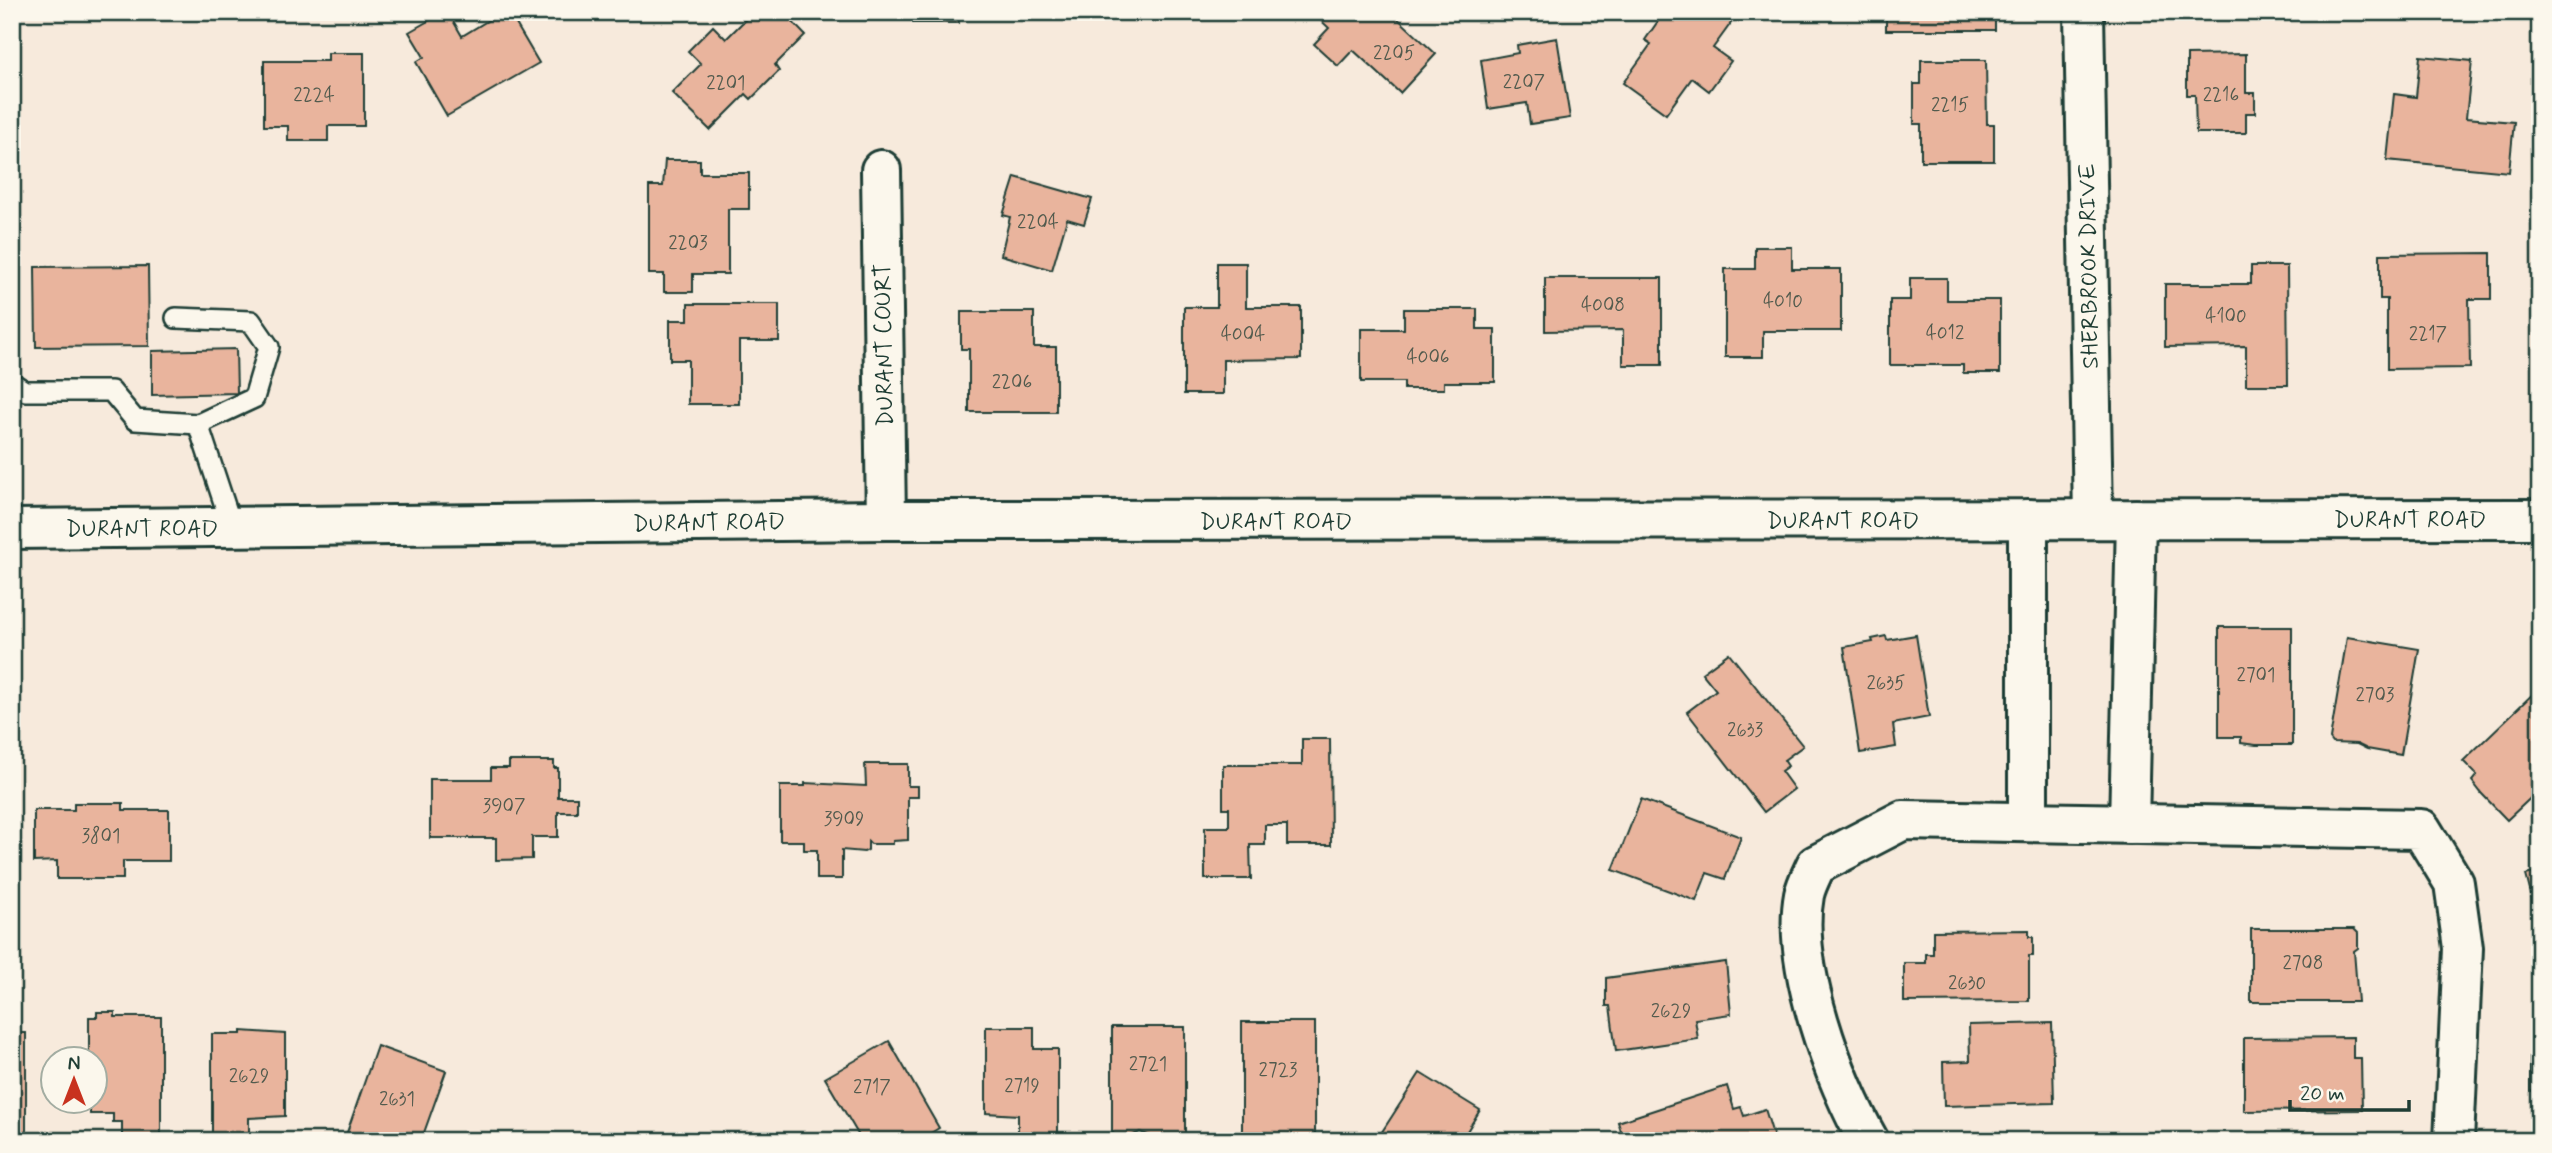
<svg xmlns="http://www.w3.org/2000/svg" width="2552" height="1153" font-family="Mynerve,sans-serif">
<style>
.building{fill:#e9b49d;stroke:#1f3d34;stroke-width:2}
.lines{fill:none;stroke-linecap:round;stroke-linejoin:round}
.service-casing{stroke:#1f3d34;stroke-width:24}
.minor-casing{stroke:#1f3d34;stroke-width:44}
.tertiary-casing{stroke:#1f3d34;stroke-width:44}
.service{stroke:#fbf7ec;stroke-width:19}
.minor{stroke:#fbf7ec;stroke-width:38}
.tertiary{stroke:#fbf7ec;stroke-width:38}
.labels{text-anchor:middle;stroke-width:6;stroke-linejoin:round;paint-order:stroke}
.number-label{font-size:19px;fill:#525b4e}
.street-label{font-size:23px;fill:#1f3d34;stroke:#fbf7ec}
</style>
<rect width="100%" height="100%" fill="#f7eadc"/>
<filter id="ink" filterUnits="userSpaceOnUse"><feTurbulence type="fractalNoise" baseFrequency=".0143" numOctaves="2"/><feDisplacementMap in="SourceGraphic" scale="14" xChannelSelector="R" yChannelSelector="G"/><feConvolveMatrix kernelMatrix="1 2 1 2 8 2 1 2 1" color-interpolation-filters="sRGB"/></filter>
<g filter="url(#ink)">
<g class="building">
<polygon points="444,12 448,12 462,36 502,12 509,12 539,63 447,116 416,62 424,57 409,32"/>
<polygon points="753,12 783,12 805,35 775,65 779,71 751,99 746,94 710,130 672,93 701,64 688,51 713,26 726,39"/>
<rect x="913" y="12" width="46" height="11"/>
<polygon points="1312,12 1400,12 1396,17 1436,54 1400,93 1353,50 1338,66 1314,44 1329,28"/>
<polygon points="1673,12 1739,12 1713,48 1731,61 1709,91 1692,78 1666,114 1623,83 1651,44 1645,40 1663,14 1669,18"/>
<rect x="1886" y="12" width="109" height="18"/>
<polygon points="1557,38 1570,118 1530,124 1527,103 1488,109 1481,60 1518,53 1517,45"/>
<polygon points="328,53 364,53 364,126 328,126 328,141 288,141 288,126 264,126 264,61 328,61"/>
<polygon points="2246,54 2246,93 2255,93 2255,113 2246,113 2246,133 2196,133 2195,95 2187,95 2187,55"/>
<polygon points="2420,56 2472,61 2466,118 2514,122 2509,172 2387,160 2394,94 2416,97"/>
<polygon points="1921,60 1986,60 1987,124 1994,124 1994,161 1921,161 1921,124 1914,124 1914,84 1921,84"/>
<polygon points="665,160 700,160 700,173 749,173 749,209 728,209 728,274 693,274 693,292 664,292 664,274 649,274 649,186 663,186"/>
<polygon points="1015,177 1092,199 1084,224 1067,219 1052,270 1001,255 1010,217 1003,215"/>
<polygon points="1755,247 1792,247 1792,269 1841,269 1841,331 1763,331 1763,357 1725,357 1725,269 1755,269"/>
<polygon points="2491,253 2491,299 2469,299 2470,368 2387,369 2387,299 2380,299 2380,254"/>
<polygon points="1217,263 1246,263 1246,307 1301,307 1301,359 1223,360 1223,394 1184,394 1184,307 1217,307"/>
<polygon points="148,266 149,346 36,347 35,267"/>
<polygon points="2251,266 2287,266 2288,385 2246,385 2246,346 2165,347 2165,284 2251,284"/>
<polygon points="1545,278 1662,278 1662,365 1623,365 1623,330 1545,331"/>
<polygon points="1910,278 1947,278 1947,300 2000,300 2000,373 1963,373 1963,365 1890,365 1890,300 1910,300"/>
<polygon points="688,304 779,304 779,341 739,341 739,404 688,404 688,360 670,360 670,320 688,320"/>
<polygon points="1404,309 1477,309 1477,329 1495,329 1495,382 1444,382 1444,389 1404,389 1404,382 1361,382 1361,329 1404,329"/>
<polygon points="961,312 1034,312 1034,347 1056,347 1056,412 969,412 969,349 961,349"/>
<polygon points="236,349 237,393 152,395 152,351"/>
<polygon points="2219,627 2292,627 2292,745 2256,745 2241,743 2241,737 2219,737"/>
<polygon points="1916,635 1929,717 1893,724 1896,747 1860,753 1844,647 1873,642 1872,639 1886,636 1887,640"/>
<polygon points="2347,637 2419,649 2401,755 2367,749 2357,744 2333,743 2330,739"/>
<polygon points="1729,653 1803,746 1784,760 1788,766 1781,771 1794,789 1764,812 1687,712 1716,690 1702,673"/>
<polygon points="2540,687 2540,789 2507,820 2482,794 2472,781 2477,775 2463,761"/>
<polygon points="1302,739 1330,739 1331,845 1287,845 1287,825 1265,825 1265,845 1250,845 1251,879 1205,879 1205,827 1229,827 1229,808 1223,808 1223,765 1302,765"/>
<polygon points="509,761 554,761 554,768 558,768 558,797 577,797 577,812 558,812 558,837 532,837 532,859 496,860 496,838 430,838 430,779 491,779 491,768 509,768"/>
<polygon points="865,764 908,764 908,786 918,786 918,797 908,797 908,840 893,841 893,844 871,844 868,841 868,850 864,852 842,850 842,879 817,879 817,850 804,850 804,841 780,841 780,786 805,786 805,783 866,786"/>
<polygon points="1641,799 1741,837 1725,879 1707,873 1696,901 1613,870"/>
<polygon points="74,803 123,803 123,810 169,810 169,861 123,861 123,879 57,879 57,861 34,862 34,810 74,810"/>
<polygon points="2540,871 2540,913 2536,914 2526,875"/>
<polygon points="2251,929 2354,929 2358,933 2358,948 2354,951 2358,1002 2251,1002"/>
<polygon points="2029,930 2029,937 2033,937 2033,956 2029,956 2029,1001 1904,1002 1904,963 1926,963 1926,954 1933,954 1933,931"/>
<rect x="2535" y="948" width="5" height="36"/>
<polygon points="1726,962 1731,1014 1695,1019 1698,1039 1616,1051 1610,1006 1606,1006 1606,978"/>
<polygon points="97,1012 115,1012 115,1017 161,1017 161,1141 122,1141 122,1122 113,1122 113,1114 90,1114 90,1100 94,1100 94,1058 89,1058 89,1017 97,1017"/>
<polygon points="1242,1022 1315,1022 1315,1141 1262,1139 1262,1132 1242,1132"/>
<polygon points="2052,1023 2054,1103 1944,1106 1943,1062 1970,1061 1969,1025"/>
<polygon points="986,1027 1034,1027 1034,1049 1058,1049 1058,1140 1018,1141 1018,1115 986,1113"/>
<polygon points="1112,1027 1185,1027 1185,1136 1151,1136 1140,1132 1131,1136 1116,1136 1112,1132"/>
<polygon points="241,1031 285,1034 285,1116 249,1118 249,1141 212,1141 212,1034 241,1034"/>
<rect x="12" y="1033" width="14" height="108"/>
<polygon points="2353,1037 2353,1058 2361,1058 2362,1110 2244,1111 2244,1038"/>
<polygon points="889,1041 939,1128 918,1141 862,1141 825,1078"/>
<polygon points="377,1046 446,1071 421,1141 344,1141"/>
<rect x="2530" y="1055" width="10" height="36"/>
<polygon points="1420,1073 1480,1110 1461,1141 1376,1141"/>
<polygon points="1727,1086 1734,1109 1741,1107 1744,1116 1765,1109 1775,1141 1624,1141 1618,1122"/>
<polygon points="739,1133 755,1141 735,1141"/>
</g>
<g class="lines">
<g class="service-casing">
<g id="service">
<polyline points="176,318 251,321 269,347 254,398 198,424"/>
<polyline points="12,383 25,391 111,391 135,420 198,424 232,527"/>
</g>
</g>
<g class="minor-casing">
<g id="minor">
<polyline points="2084,12 2093,519"/>
<polyline points="881,170 886,520"/>
<polyline points="2028,519 2028,822"/>
<polyline points="2129,824 2136,519"/>
<path d="M1869,1141C1834,1081 1791,964 1804,895C1806,885 1812,874 1816,865L1903,820L2421,829L2454,883L2463,948L2454,1141"/>
</g>
</g>
<g class="tertiary-casing">
<polyline id="tertiary" points="12,529 886,520 2540,519"/>
</g>
<use href="#service" class="service"/>
<use href="#minor" class="minor"/>
<use href="#tertiary" class="tertiary"/>
</g>
</g>
<g class="labels">
<g class="number-label">
<text x="1394" y="59">2205</text>
<text x="1524" y="88">2207</text>
<text x="726" y="89">2201</text>
<text x="314" y="101">2224</text>
<text x="2221" y="101">2216</text>
<text x="1950" y="111">2215</text>
<text x="1038" y="228">2204</text>
<text x="688" y="249">2203</text>
<text x="1783" y="307">4010</text>
<text x="1603" y="311">4008</text>
<text x="2226" y="322">4100</text>
<text x="1945" y="339">4012</text>
<text x="1243" y="340">4004</text>
<text x="2428" y="340">2217</text>
<text x="1428" y="363">4006</text>
<text x="1012" y="388">2206</text>
<text x="2256" y="681">2701</text>
<text x="1886" y="689">2635</text>
<text x="2375" y="701">2703</text>
<text x="1745" y="736">2633</text>
<text x="504" y="812">3907</text>
<text x="844" y="825">3909</text>
<text x="101" y="842">3801</text>
<text x="2303" y="969">2708</text>
<text x="1967" y="989">2630</text>
<text x="1671" y="1017">2629</text>
<text x="1148" y="1070">2721</text>
<text x="1278" y="1076">2723</text>
<text x="249" y="1082">2629</text>
<text x="1022" y="1092">2719</text>
<text x="872" y="1093">2717</text>
<text x="397" y="1105">2631</text>
</g>
<g class="street-label">
<text transform="translate(2088 266) rotate(-91)" y="8">SHERBROOK DRIVE</text>
<text transform="translate(883 345) rotate(-91)" y="8">DURANT COURT</text>
<text x="2410" y="527">DURANT ROAD</text>
<text x="1843" y="528">DURANT ROAD</text>
<text x="1276" y="529">DURANT ROAD</text>
<text transform="translate(709 522) rotate(-1)" y="8">DURANT ROAD</text>
<text x="142" y="536">DURANT ROAD</text>
</g>
</g>
<rect width="2552" height="1153" fill="none" stroke="#fbf7ec" stroke-width="42"/>
<rect x="21" y="21" width="2510" height="1111" fill="none" stroke="#1f3d34" stroke-width="2.5" filter="url(#ink)"/>
<g transform="translate(74 1080)"><circle r="33" fill="#fbf7ec" stroke="#a3ada2" stroke-width="2"/>
<path d="M0-5L12 26L0 18L-12 26Z" fill="#c8321e"/>
<text y="-10" font-size="19" font-weight="bold" text-anchor="middle" fill="#1f3d34">N</text>
</g>
<path d="M2290 1100v10h119v-10" fill="none" stroke="#1f3d34" stroke-width="3.5"/>
<text x="2300" y="1100" font-size="21" fill="#1f3d34" stroke="#fbf7ec" stroke-width="5" paint-order="stroke">20 m</text>
</svg>
